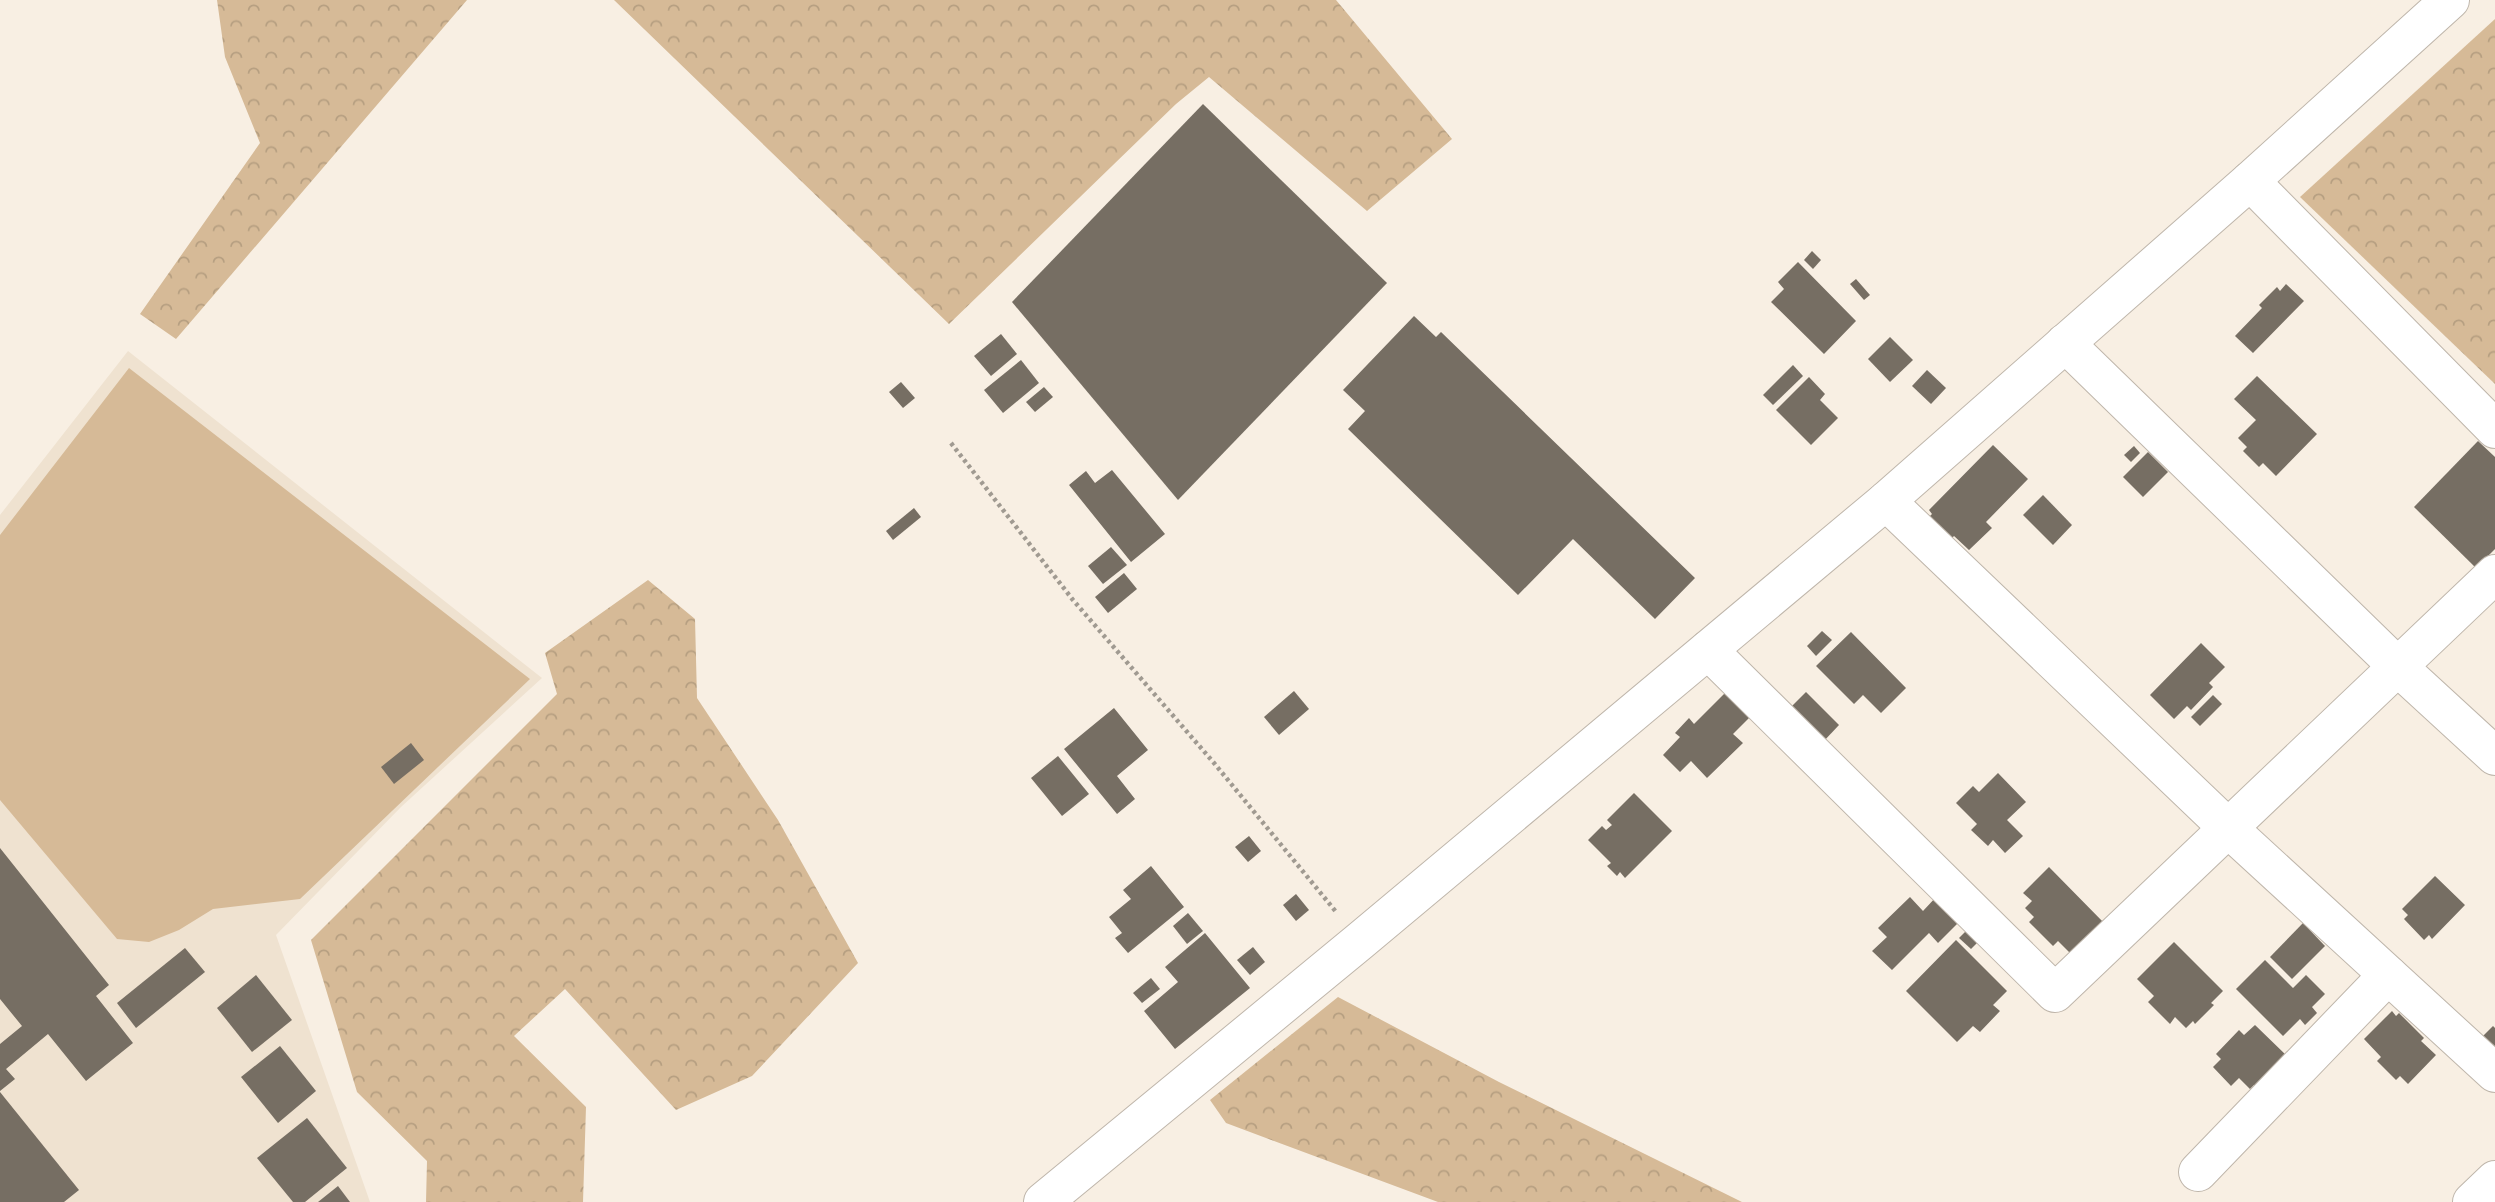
<svg xmlns="http://www.w3.org/2000/svg" width="2495" height="1202" font-family="'Playfair Display',serif">
<style>
.built{fill:#efe2d0}
.green{fill:#d6ba97}
.forest{fill:url(#forest-crowns)}
.building{fill:#766e63}
.lines{fill:none;stroke-linecap:round;stroke-linejoin:round}
.minor-casing{stroke:#bfb6ab;stroke-width:40}
.tertiary-casing{stroke:#bfb6ab;stroke-width:40}
.path{stroke:#a09a91;stroke-width:4.5;stroke-dasharray:3.5 3.5;stroke-linecap:butt}
.minor{stroke:#fff;stroke-width:38}
.tertiary{stroke:#fff;stroke-width:38}
</style>
<defs>
<pattern id="forest-crowns" width="20" height="18" patternUnits="userSpaceOnUse" patternTransform="scale(1.75)"><rect width="20" height="18" fill="#d6ba97"/><path d="M2 6a3 3 0 1 1 6 0M12 15a3 3 0 1 1 6 0" fill="none" stroke="#b69f81"/></pattern>
</defs>
<rect width="100%" height="100%" fill="#f8efe3"/>
<polygon class="built" points="128,351 542,678 401,807 276,935 370,1202 0,1202 0,515"/>
<polygon class="green" points="129,368 530,679 300,899 213,909 179,930 149,942 117,939 0,800 0,535"/>
<g class="forest">
<polygon points="217,0 467,0 176,339 140,314 260,143 225,57"/>
<polygon points="614,0 1336,0 1452,139 1367,211 1209,77 1176,104 949,324"/>
<polygon points="2495,19 2495,384 2300,197"/>
<polygon points="648,580 695,619 697,698 778,820 858,963 752,1076 676,1110 565,989 514,1036 586,1107 583,1202 426,1202 427,1161 357,1092 311,940 557,694 545,653"/>
<polygon points="1338,997 1499,1082 1742,1202 1438,1202 1226,1123 1210,1100"/>
</g>
<g class="building">
<polygon points="1203,104 1387,283 1178,500 1012,302"/>
<polygon points="1812,251 1821,260 1813,269 1804,260"/>
<polygon points="1798,262 1856,321 1824,354 1771,302 1784,289 1778,282"/>
<polygon points="1856,279 1870,295 1864,300 1850,284"/>
<polygon points="2286,284 2304,301 2253,353 2235,336 2262,308 2259,305 2277,287 2280,291"/>
<polygon points="1414,316 1436,337 1441,332 1695,578 1655,619 1573,539 1518,595 1348,429 1365,411 1343,390"/>
<polygon points="1001,334 1017,354 991,376 974,356"/>
<polygon points="1890,337 1913,360 1890,382 1868,359"/>
<polygon points="1021,360 1039,383 1003,413 984,390"/>
<polygon points="1793,365 1803,376 1773,405 1763,395"/>
<polygon points="1927,370 1946,388 1931,404 1912,386"/>
<polygon points="2257,376 2317,434 2276,476 2263,463 2259,467 2243,451 2247,447 2238,438 2256,420 2234,399"/>
<polygon points="1809,377 1825,394 1820,400 1838,418 1811,445 1776,410"/>
<polygon points="901,382 915,398 903,408 889,392"/>
<polygon points="1044,387 1053,397 1035,412 1026,402"/>
<polygon points="2478,441 2495,457 2495,549 2476,568 2414,507"/>
<polygon points="1993,445 2028,479 1986,522 1992,528 1969,550 1954,536 1950,540 1928,518 1932,514 1929,510"/>
<polygon points="2134,446 2140,453 2131,462 2124,455"/>
<polygon points="2148,452 2168,472 2143,497 2123,477"/>
<polygon points="1112,470 1165,534 1131,562 1069,485 1086,471 1095,483"/>
<polygon points="2043,495 2072,525 2053,545 2023,515"/>
<polygon points="914,508 921,517 893,540 886,531"/>
<polygon points="1111,547 1127,565 1103,584 1088,566"/>
<polygon points="1124,573 1137,589 1108,613 1095,597"/>
<polygon points="1822,631 1832,640 1816,656 1807,646"/>
<polygon points="1851,632 1906,688 1881,713 1863,695 1854,704 1816,666"/>
<polygon points="2201,643 2225,667 2209,683 2213,687 2191,710 2187,706 2174,719 2150,695"/>
<polygon points="1294,691 1309,709 1279,735 1264,717"/>
<polygon points="1806,692 1839,725 1823,742 1790,708"/>
<polygon points="1725,693 1749,718 1733,734 1743,743 1707,778 1691,761 1680,772 1663,755 1680,737 1675,733 1689,718 1694,724"/>
<polygon points="2213,695 2222,704 2200,726 2191,717"/>
<polygon points="1114,708 1148,750 1117,776 1135,799 1117,814 1064,749"/>
<polygon points="411,743 424,760 394,784 381,767"/>
<polygon points="1058,756 1089,794 1062,816 1031,778"/>
<polygon points="1998,773 2026,802 2007,820 2023,836 2005,853 1993,840 1988,846 1971,830 1977,824 1956,803 1973,786 1979,792"/>
<polygon points="1634,793 1672,831 1625,878 1620,872 1617,876 1607,866 1611,863 1588,840 1602,826 1606,830 1612,825 1607,820"/>
<polygon points="1249,836 1261,851 1248,862 1235,847"/>
<polygon points="0,848 109,985 96,996 133,1043 86,1081 48,1034 6,1069 15,1079 0,1091 0,1044 22,1026 0,999"/>
<polygon points="1151,866 1184,907 1128,953 1115,938 1122,933 1109,917 1131,899 1123,890"/>
<polygon points="2049,867 2106,925 2074,957 2058,941 2053,946 2029,922 2034,917 2025,908 2032,901 2023,893"/>
<polygon points="2435,876 2465,905 2432,939 2429,935 2424,940 2404,919 2408,915 2402,909"/>
<polygon points="1296,894 1309,910 1296,921 1283,905"/>
<polygon points="1937,896 1961,920 1938,943 1929,933 1892,970 1872,951 1887,937 1878,928 1910,897 1923,911"/>
<polygon points="1188,913 1203,931 1187,944 1173,926"/>
<polygon points="2303,923 2325,946 2292,979 2270,957"/>
<polygon points="1968,929 1980,940 1971,949 1959,938"/>
<polygon points="1205,933 1250,988 1175,1049 1144,1011 1178,982 1165,967"/>
<polygon points="1956,940 2007,991 1993,1005 2000,1011 1980,1032 1973,1026 1957,1042 1906,991"/>
<polygon points="2174,942 2223,991 2211,1003 2214,1005 2195,1024 2193,1021 2186,1028 2175,1017 2170,1024 2148,1002 2154,996 2137,979"/>
<polygon points="1253,947 1265,962 1250,975 1237,960"/>
<polygon points="185,948 205,972 136,1028 117,1003"/>
<polygon points="2265,960 2293,988 2306,975 2325,994 2312,1007 2317,1013 2305,1025 2300,1019 2283,1036 2236,989"/>
<polygon points="256,975 292,1020 252,1052 217,1008"/>
<polygon points="1151,978 1160,989 1142,1003 1133,993"/>
<polygon points="2392,1011 2396,1016 2399,1013 2424,1038 2421,1041 2436,1055 2408,1084 2400,1076 2396,1080 2377,1061 2381,1057 2364,1039"/>
<polygon points="2255,1025 2287,1056 2256,1087 2254,1085 2250,1089 2239,1078 2231,1086 2213,1067 2221,1059 2216,1054 2239,1030 2244,1035"/>
<polygon points="2493,1026 2495,1028 2495,1047 2493,1049 2481,1038"/>
<polygon points="280,1046 316,1091 278,1123 241,1077"/>
<polygon points="0,1092 79,1190 64,1202 0,1202"/>
<polygon points="307,1118 347,1168 305,1202 293,1202 257,1158"/>
<polygon points="338,1186 350,1202 318,1202"/>
</g>
<g class="lines">
<g class="minor-casing">
<g id="minor">
<polyline points="2250,181 2495,429"/>
<polyline points="2065,343 2397,666 2495,756"/>
<polyline points="1886,501 2228,828 2495,1073"/>
<polyline points="1708,650 2055,993 2495,574"/>
<polyline points="2198,1172 2388,975"/>
<polyline points="2472,1202 2495,1180"/>
</g>
</g>
<g class="tertiary-casing">
<polyline id="tertiary" points="1043,1202 1360,941 1886,501 2250,181 2450,0"/>
</g>
<polyline class="path" points="951,443 1073,600 1214,763 1337,913"/>
<use href="#minor" class="minor"/>
<use href="#tertiary" class="tertiary"/>
</g>
</svg>
